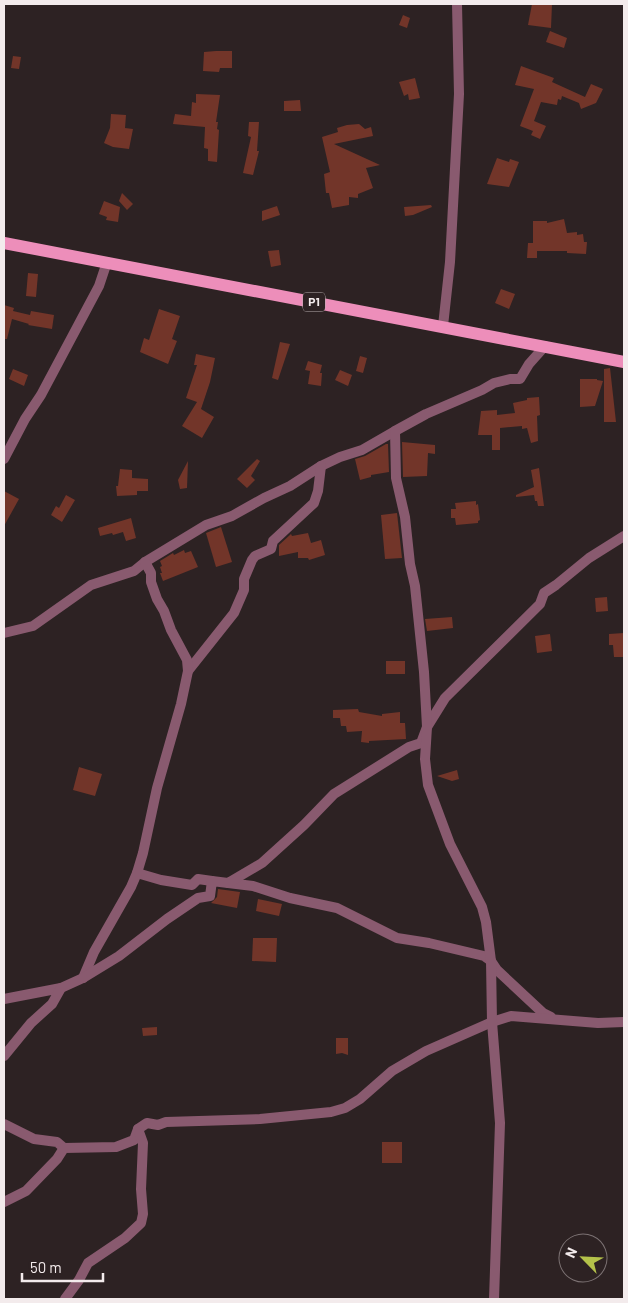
<svg xmlns="http://www.w3.org/2000/svg" width="628" height="1303" font-family="Barlow,sans-serif">
<style>
.building{fill:#723529}
.lines{fill:none;stroke-linecap:round;stroke-linejoin:round}
.street{stroke:#895a6f;stroke-width:10}
.primary{stroke:#ed8eba;stroke-width:12}
.labels{text-anchor:middle;stroke-width:4.5;stroke-linejoin:round;paint-order:stroke}
.shield{fill:#2d2223;stroke:#b8afb0;stroke-width:1}
.shield-label{font-size:12px;font-weight:bold;fill:#f3ebec}
</style>
<rect width="100%" height="100%" fill="#2d2223"/>
<g class="building">
<polygon points="532,4 552,4 551,28 528,25"/>
<polygon points="403,15 410,18 407,28 399,25"/>
<polygon points="550,31 567,38 564,48 546,42"/>
<polygon points="216,51 232,51 232,68 220,68 219,72 203,71 204,52"/>
<polygon points="13,56 21,57 19,69 11,68"/>
<polygon points="521,66 554,78 552,82 585,97 591,84 603,89 596,103 581,109 579,103 562,96 561,100 558,99 557,105 541,102 534,121 546,126 540,139 531,135 533,131 520,126 534,89 515,85"/>
<polygon points="415,78 420,98 409,100 408,94 404,96 399,82"/>
<polygon points="196,94 220,95 216,122 218,122 217,129 219,130 217,162 208,161 208,149 204,148 205,127 173,124 175,114 191,116 192,102 196,103"/>
<polygon points="300,100 301,111 284,111 284,101"/>
<polygon points="111,114 126,115 125,128 133,129 129,149 113,147 104,143 110,128"/>
<polygon points="249,122 259,122 257,151 259,151 253,175 243,173 251,137 248,136"/>
<polygon points="359,124 365,129 371,127 373,136 334,144 380,165 366,168 373,188 358,194 358,198 349,197 349,205 332,208 329,193 326,193 324,174 330,172 322,137 338,132 337,128 347,125"/>
<polygon points="497,158 509,162 510,159 519,162 509,187 487,184"/>
<polygon points="122,193 133,204 127,210 119,201"/>
<polygon points="104,201 120,207 118,222 106,220 107,217 99,214"/>
<polygon points="431,205 432,207 413,215 405,216 404,207"/>
<polygon points="277,206 280,215 262,221 262,211"/>
<polygon points="564,219 567,233 577,232 577,235 583,234 584,242 587,242 586,254 567,253 567,251 537,251 537,258 527,258 528,243 533,243 533,221 547,221 547,223"/>
<polygon points="279,250 281,265 271,267 268,251"/>
<polygon points="28,273 38,274 36,297 26,296"/>
<polygon points="501,289 515,294 509,309 495,303"/>
<polygon points="4,305 14,308 13,311 30,315 31,311 54,315 52,329 28,325 29,324 12,319 7,339 4,339"/>
<polygon points="159,309 180,316 172,339 177,341 168,364 140,352 144,338 149,340"/>
<polygon points="280,342 290,344 278,380 272,378"/>
<polygon points="196,354 215,358 210,382 201,409 214,417 202,438 182,426 197,402 186,398 197,365 194,365"/>
<polygon points="360,356 367,358 363,373 356,371"/>
<polygon points="308,361 322,365 320,373 322,373 321,386 308,384 310,371 305,370"/>
<polygon points="610,368 616,422 604,422 604,369"/>
<polygon points="13,369 28,375 24,386 9,379"/>
<polygon points="340,370 352,375 348,386 335,380"/>
<polygon points="580,379 597,379 597,380 603,381 595,406 580,407"/>
<polygon points="539,397 540,415 537,416 538,441 531,443 527,428 522,429 522,426 500,428 500,450 492,450 492,435 478,435 481,411 497,410 497,415 515,413 513,403 527,400 527,398"/>
<polygon points="402,442 435,445 435,454 428,453 427,476 403,477"/>
<polygon points="386,444 388,444 389,472 371,475 371,477 360,480 355,459 365,456"/>
<polygon points="257,459 260,461 251,476 255,480 247,488 237,479"/>
<polygon points="188,461 187,488 180,489 178,480"/>
<polygon points="539,468 544,506 538,506 537,501 535,501 534,495 516,497 516,495 534,487 531,470"/>
<polygon points="120,469 132,470 132,478 148,479 148,491 137,491 137,495 117,496 116,486 118,486"/>
<polygon points="4,491 19,499 4,526"/>
<polygon points="66,495 75,500 62,522 51,515 56,506 59,508"/>
<polygon points="476,501 476,505 478,504 480,520 478,521 478,523 456,525 455,518 451,518 451,509 456,509 455,503"/>
<polygon points="397,513 402,558 385,559 381,515"/>
<polygon points="131,518 136,538 126,541 123,532 113,535 112,533 100,536 98,528"/>
<polygon points="221,527 232,562 216,567 206,533"/>
<polygon points="308,533 311,543 321,540 325,555 309,560 308,558 298,558 298,552 279,556 279,545 291,534 292,536"/>
<polygon points="184,550 185,553 191,551 198,567 163,581 160,573 162,573 160,567 162,566 160,561 173,553 174,555"/>
<polygon points="607,597 608,611 596,612 595,598"/>
<polygon points="452,617 453,628 427,631 425,619"/>
<polygon points="624,633 624,657 614,657 613,645 609,645 609,634"/>
<polygon points="550,634 552,651 537,653 535,636"/>
<rect x="386" y="661" width="19" height="13"/>
<polygon points="358,709 359,712 382,716 382,714 400,712 400,723 405,723 406,739 369,741 369,743 361,742 362,731 347,732 346,726 341,726 340,718 333,718 333,710"/>
<polygon points="79,767 102,774 95,796 73,790"/>
<polygon points="457,770 459,779 452,781 437,776"/>
<polygon points="218,889 240,892 237,908 211,903 217,897"/>
<polygon points="258,899 282,904 279,916 256,911"/>
<polygon points="253,938 277,938 276,962 252,961"/>
<polygon points="157,1027 157,1035 143,1036 142,1028"/>
<polygon points="336,1038 348,1038 348,1055 342,1053 336,1054"/>
<rect x="382" y="1142" width="20" height="21"/>
</g>
<g class="lines">
<g class="street">
<polyline points="443,326 450,262 459,94 457,4"/>
<polyline points="4,459 25,419 41,395 99,286 107,262"/>
<polyline points="4,633 33,626 91,585 134,571 145,562 206,525 232,516 264,498 290,486 321,466 340,457 362,450 395,431"/>
<polyline points="188,671 234,613 244,590 244,579 252,560 255,556 271,549 273,541 314,503 318,491 321,466"/>
<polyline points="137,873 161,880 192,885 198,879 212,881"/>
<polyline points="228,883 253,886 290,898 337,908 397,938 429,943 484,956 491,961 497,970 543,1013 551,1017"/>
<polyline points="83,978 94,952 131,887 137,873 143,853 157,788 181,704 188,671 187,660 171,630 164,611 157,599 151,582 151,573 145,562"/>
<polyline points="4,999 61,988"/>
<polyline points="4,1056 31,1023 52,1004 61,988 83,978 119,956 167,919 198,898 210,896 212,881 228,883 262,863 304,825 334,794 409,747 421,743 427,727 445,698 540,604 544,593 556,585 589,558 624,536"/>
<polyline points="4,1124 34,1139 57,1142 64,1148"/>
<polyline points="4,1202 26,1191 57,1159 64,1148 116,1147 134,1140 138,1129 147,1123 158,1125 166,1122 260,1119 331,1112 345,1108 360,1099 392,1071 426,1051 492,1022 511,1016 598,1023 624,1022"/>
<polyline points="65,1299 79,1280 88,1263 125,1238 141,1223 143,1214 141,1189 143,1143 138,1129"/>
<polyline points="494,1299 500,1123 492,1022 491,961 486,922 482,907 450,844 428,785 425,759 427,727 424,672 415,586 410,564 405,517 396,478 395,431 426,414 482,390 494,383 510,379 520,379 529,364 545,346"/>
</g>
<polyline class="primary" points="4,243 624,362"/>
</g>
<g class="labels">
<rect class="shield" x="303" y="292.5" width="22" height="19" rx="4"/>
<g class="shield-label">
<text x="314" y="306">P1</text>
</g>
</g>
<rect width="628" height="1303" fill="none" stroke="#f3ebec" stroke-width="10"/>
<g transform="translate(583 1258) rotate(294)"><circle r="24" fill="#2d2223" stroke="#7c7273"/>
<path d="M0-4L9 19L0 12L-9 19Z" fill="#b4c24a"/>
<text y="-8" font-size="14" font-weight="bold" text-anchor="middle" fill="#f3ebec">N</text>
</g>
<path d="M22 1273v8h81v-8" fill="none" stroke="#f3ebec" stroke-width="2.5"/>
<text x="30" y="1273" font-size="15" fill="#f3ebec" stroke="#2d2223" stroke-width="4" paint-order="stroke">50 m</text>
</svg>
